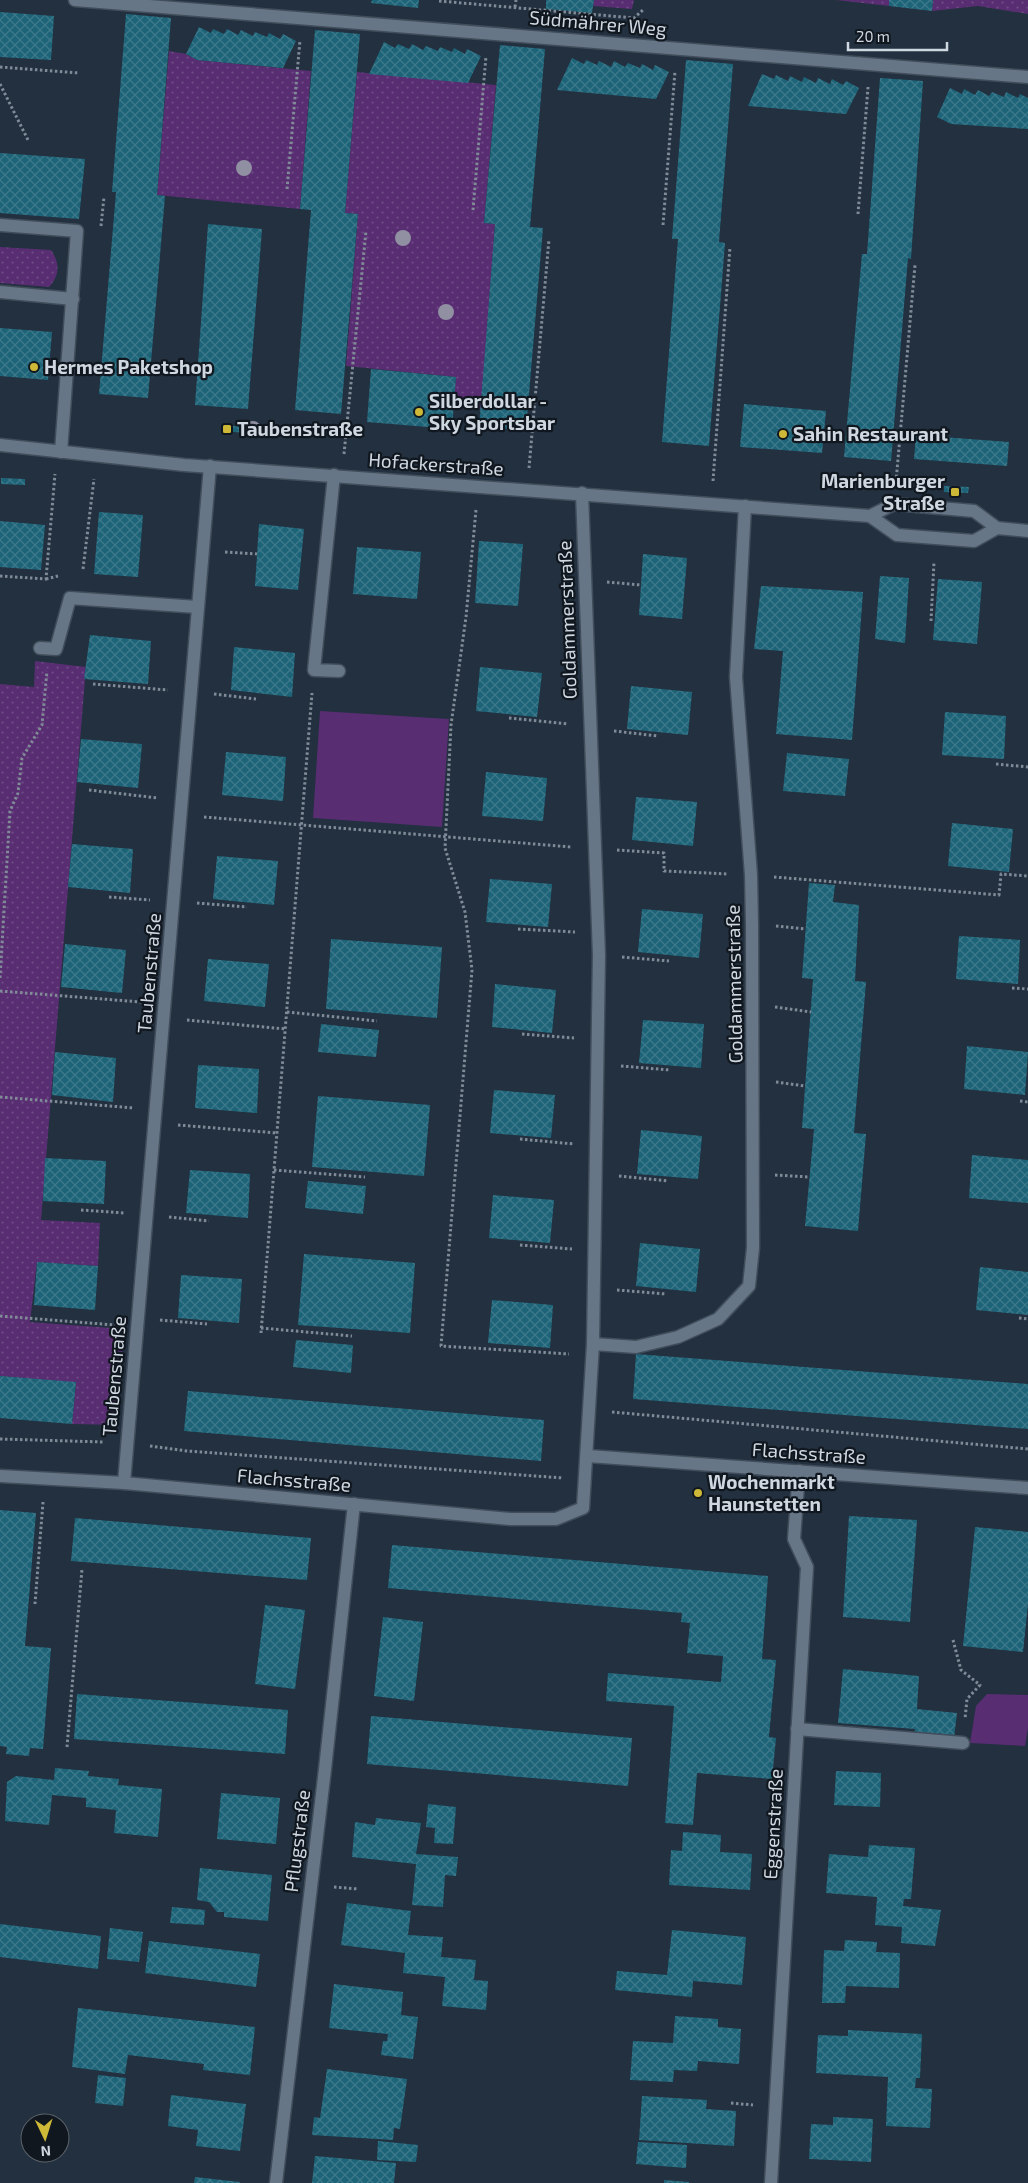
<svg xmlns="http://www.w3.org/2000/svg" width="1028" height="2183" font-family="'Exo 2',sans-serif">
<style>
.grass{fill:url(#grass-dots)}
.park{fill:#582d72}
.building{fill:url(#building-cross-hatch)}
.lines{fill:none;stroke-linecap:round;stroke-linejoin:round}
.service-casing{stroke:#414d5a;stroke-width:15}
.minor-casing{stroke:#414d5a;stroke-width:15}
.path{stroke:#808b97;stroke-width:3;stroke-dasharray:2.5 2.5;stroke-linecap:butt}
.service{stroke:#667687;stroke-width:12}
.minor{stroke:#667687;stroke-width:12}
.tree{fill:#9090a2}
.poi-dot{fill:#ceb837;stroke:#11171e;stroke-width:2}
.labels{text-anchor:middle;stroke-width:4.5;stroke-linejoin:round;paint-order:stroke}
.street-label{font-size:19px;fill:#cfd8e1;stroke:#11171e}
.poi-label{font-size:19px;font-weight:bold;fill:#cfd8e1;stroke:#11171e;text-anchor:start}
</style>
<defs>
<pattern id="grass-dots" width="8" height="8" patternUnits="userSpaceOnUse" patternTransform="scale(1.25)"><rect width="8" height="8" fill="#582d72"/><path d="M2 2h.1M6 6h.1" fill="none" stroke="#6f4b86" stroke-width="1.8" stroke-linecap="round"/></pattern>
<pattern id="building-cross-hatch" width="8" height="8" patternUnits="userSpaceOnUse" patternTransform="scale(1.25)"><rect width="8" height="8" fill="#1d6478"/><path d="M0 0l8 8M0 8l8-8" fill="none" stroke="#3d798b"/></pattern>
</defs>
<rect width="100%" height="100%" fill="#22303f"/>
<g class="grass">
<polygon points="594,0 634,0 632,9 593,6"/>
<polygon points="836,0 889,0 889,6"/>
<polygon points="933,0 1028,0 1028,14 978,6 932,11"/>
<polygon points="169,51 186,54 197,60 311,71 300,209 157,195"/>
<polygon points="357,72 496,85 484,223 495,224 481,409 453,408 456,377 346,366 358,214 345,213"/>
<path d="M0,247L51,250C60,263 60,275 49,287L0,283Z"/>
<polygon points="35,661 86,667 41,1220 100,1223 98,1266 37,1262 30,1322 124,1329 116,1425 72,1424 76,1383 0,1376 0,684 34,687"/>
</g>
<g class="park">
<polygon points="320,711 449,719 442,827 313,818"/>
<polygon points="987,1694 1028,1695 1028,1728 1025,1746 970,1743 976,1706"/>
</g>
<g class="building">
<polygon points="372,0 419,0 418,8 371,3"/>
<polygon points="546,0 594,0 592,13 546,9"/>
<polygon points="889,0 933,0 932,11 889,6"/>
<polygon points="0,12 54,16 51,60 0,57"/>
<polygon points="126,14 171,18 157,195 165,196 148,398 99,394 116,192 112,192"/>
<polygon points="199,27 211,33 213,29 224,34 227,29 238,35 241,30 253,36 255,32 267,37 269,33 280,39 283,34 296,41 283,68 197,60 186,54"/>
<polygon points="315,30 360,34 345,213 358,214 341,414 295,410 311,210 300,209"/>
<polygon points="384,42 395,48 398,44 409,49 412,44 423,50 426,46 438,51 440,47 452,52 454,48 465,54 467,49 481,56 468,83 369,74"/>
<polygon points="500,45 545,49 530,227 543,228 526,430 479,427 495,224 484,223"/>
<polygon points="572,58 584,64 586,60 597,65 599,61 611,67 614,61 625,67 628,63 640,68 642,64 653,70 655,65 669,72 656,99 557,90"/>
<polygon points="686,60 733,64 719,242 725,243 709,446 662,442 678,239 672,239"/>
<polygon points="762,74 774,79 776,75 788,81 790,76 802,82 804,77 816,83 818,78 830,84 832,79 843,85 846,81 859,88 846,114 748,106"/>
<polygon points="880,78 923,81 911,259 908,258 891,461 844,457 862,254 867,254"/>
<polygon points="950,88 962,94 964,89 975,95 978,90 989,96 992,92 1004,97 1006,92 1018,98 1020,94 1028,98 1028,129 951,124 937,117"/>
<polygon points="0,153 85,159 79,219 0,213"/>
<polygon points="208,224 262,229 248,409 195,405"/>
<polygon points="0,328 52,332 48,380 0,376"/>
<polygon points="371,369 456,377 452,429 367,422"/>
<polygon points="744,404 826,411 822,453 740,447"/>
<polygon points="222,425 247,427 246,433 221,431"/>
<polygon points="916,435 1009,442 1007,466 914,459"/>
<polygon points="1,478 25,479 25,485 1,484"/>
<polygon points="944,486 969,487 968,493 944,492"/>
<polygon points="99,512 143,515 138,577 94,574"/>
<polygon points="0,521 45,525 41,570 0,567"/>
<polygon points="259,524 304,529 298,590 255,586"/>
<polygon points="479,541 523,544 518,606 475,603"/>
<polygon points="357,547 421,552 417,599 353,594"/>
<polygon points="643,554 687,558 682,619 639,615"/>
<polygon points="880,576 909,578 905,643 875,639"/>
<polygon points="938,579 982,582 977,644 933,640"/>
<polygon points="761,586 863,592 852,740 776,734 783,651 754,649"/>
<polygon points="90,635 151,641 148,684 84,679"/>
<polygon points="234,647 295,653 292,697 231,690"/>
<polygon points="480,667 542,673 537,717 476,711"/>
<polygon points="631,686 692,692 688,735 627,729"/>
<polygon points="945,712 1006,716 1004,759 942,755"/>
<polygon points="81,739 142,744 138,788 77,782"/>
<polygon points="226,752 286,757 283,801 222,795"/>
<polygon points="787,753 849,759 845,796 783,791"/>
<polygon points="486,772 547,778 543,821 482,816"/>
<polygon points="636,797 697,802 693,846 632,840"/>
<polygon points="952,823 1013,829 1009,872 948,866"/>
<polygon points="72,844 133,849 130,893 68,887"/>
<polygon points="217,856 278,861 274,905 213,899"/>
<polygon points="490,879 552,884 548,927 486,922"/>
<polygon points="809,883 835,885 833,902 859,905 855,981 866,982 854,1133 866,1134 858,1231 805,1226 814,1129 802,1128 813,979 802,978"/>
<polygon points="642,909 703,914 699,958 638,952"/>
<polygon points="959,936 1020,940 1018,984 956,979"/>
<polygon points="331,939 442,947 437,1018 326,1009"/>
<polygon points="65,944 126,950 122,993 61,987"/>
<polygon points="208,959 269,964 265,1007 204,1001"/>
<polygon points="495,984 556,990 552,1033 492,1027"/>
<polygon points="643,1020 704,1024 701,1068 639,1063"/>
<polygon points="321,1024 379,1030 376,1057 318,1052"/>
<polygon points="967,1046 1028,1052 1025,1095 964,1089"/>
<polygon points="55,1052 116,1058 113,1102 52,1095"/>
<polygon points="198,1065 259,1069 257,1113 195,1108"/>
<polygon points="494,1090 555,1095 551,1138 490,1133"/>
<polygon points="318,1096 430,1105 424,1176 312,1167"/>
<polygon points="641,1130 702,1136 698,1179 637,1174"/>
<polygon points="972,1155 1028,1160 1028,1203 969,1198"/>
<polygon points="45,1158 106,1161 104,1204 43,1201"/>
<polygon points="190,1170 250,1174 248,1218 186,1213"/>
<polygon points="308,1181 366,1186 363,1214 305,1208"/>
<polygon points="493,1195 554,1200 550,1243 489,1238"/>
<polygon points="640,1243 700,1249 696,1292 636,1286"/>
<polygon points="304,1254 415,1263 410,1333 298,1325"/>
<polygon points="37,1262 98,1266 95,1310 34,1305"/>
<polygon points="980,1267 1028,1272 1028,1315 976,1310"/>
<polygon points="181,1275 242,1279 239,1323 178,1318"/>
<polygon points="492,1300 553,1305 550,1348 488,1343"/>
<polygon points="296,1340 353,1345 351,1373 293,1367"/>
<polygon points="636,1354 1028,1384 1028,1429 633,1399"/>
<polygon points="0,1376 76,1382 72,1424 0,1418"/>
<polygon points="188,1391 544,1420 541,1461 184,1431"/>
<polygon points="0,1510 36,1513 25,1646 51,1648 43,1749 30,1748 29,1756 6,1754 7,1747 0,1746"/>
<polygon points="849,1516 917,1520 910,1622 843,1617"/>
<polygon points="75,1518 311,1538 307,1580 71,1561"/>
<polygon points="975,1527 1028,1532 1028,1604 1023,1652 963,1646"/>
<polygon points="392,1545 768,1576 762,1659 776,1660 769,1737 776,1738 772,1779 697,1773 693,1825 665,1823 674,1706 606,1701 608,1673 721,1682 723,1656 687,1653 690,1623 681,1622 682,1613 388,1588"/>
<polygon points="265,1605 305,1610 295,1689 255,1684"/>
<polygon points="383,1617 423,1622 414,1701 374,1696"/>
<polygon points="843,1669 919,1676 917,1709 957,1713 954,1738 914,1734 915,1729 838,1723"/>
<polygon points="77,1694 288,1710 285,1754 74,1739"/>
<polygon points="371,1716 632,1738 628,1786 367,1764"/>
<polygon points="55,1768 89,1771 88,1776 119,1779 118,1785 162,1789 158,1837 114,1833 116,1810 86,1807 86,1798 52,1795 49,1825 5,1821 7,1782 16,1776 54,1780"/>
<polygon points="836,1771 881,1773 880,1807 834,1805"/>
<polygon points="221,1793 280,1798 276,1844 217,1839"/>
<polygon points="428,1804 456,1807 453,1844 434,1843 435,1828 426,1827"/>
<polygon points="376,1818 421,1823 416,1854 458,1857 456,1876 445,1875 443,1907 412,1905 416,1864 352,1857 355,1822 375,1825"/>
<polygon points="683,1832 721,1835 720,1852 752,1854 750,1890 669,1885 671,1850 682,1851"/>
<polygon points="869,1845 915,1848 911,1899 904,1899 903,1906 941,1910 935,1946 901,1943 902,1927 875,1925 877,1897 826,1893 829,1854 868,1857"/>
<polygon points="200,1868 272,1875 268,1921 224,1917 224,1912 217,1912 209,1902 197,1900"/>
<polygon points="347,1903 411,1911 408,1935 443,1937 441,1957 476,1960 474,1980 488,1981 486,2010 442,2006 445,1977 403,1973 405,1953 341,1945"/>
<polygon points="172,1907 205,1910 204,1925 170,1923"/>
<polygon points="0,1924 101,1936 98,1969 0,1957"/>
<polygon points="110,1928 143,1932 139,1962 107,1959"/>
<polygon points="672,1930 746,1937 742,1985 693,1981 692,1997 615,1990 617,1971 667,1975"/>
<polygon points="845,1940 877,1942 876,1952 900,1953 899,1988 846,1986 845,2003 822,2003 824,1950 844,1951"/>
<polygon points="149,1941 260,1954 256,1987 145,1973"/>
<polygon points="334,1984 403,1992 401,2015 418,2017 413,2059 381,2055 383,2041 387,2041 388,2034 329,2028"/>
<polygon points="78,2008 255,2027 250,2075 203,2070 204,2064 128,2055 125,2074 72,2067"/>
<polygon points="675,2016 718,2019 718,2027 741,2029 739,2064 698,2061 697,2071 674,2070 673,2082 630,2080 633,2041 673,2043"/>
<polygon points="848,2030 922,2034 920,2078 916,2078 915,2088 932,2089 930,2128 886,2126 888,2077 816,2073 818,2035 848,2036"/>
<polygon points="327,2069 407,2079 400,2129 394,2128 393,2140 312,2135 314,2117 320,2118"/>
<polygon points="98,2075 126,2078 123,2106 95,2103"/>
<polygon points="171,2095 246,2104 240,2151 196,2146 198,2130 168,2126"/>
<polygon points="642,2096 707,2100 706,2109 736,2111 734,2146 639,2140"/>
<polygon points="833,2117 873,2119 871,2162 809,2159 811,2124 833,2125"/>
<polygon points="378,2141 418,2145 416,2162 377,2160"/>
<polygon points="638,2142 687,2145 686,2168 636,2164"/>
<polygon points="315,2156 396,2163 394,2183 312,2183"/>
<polygon points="195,2177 240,2182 240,2183 194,2183"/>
<polygon points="664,2180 689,2182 689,2183 664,2183"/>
</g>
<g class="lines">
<g class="service-casing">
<g id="service">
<polyline points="0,225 77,231 61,452"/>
<polyline points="0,292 73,299"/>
<polyline points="334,475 314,670 339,671"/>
<polyline points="40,648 56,649 70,598 197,607"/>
<polyline points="797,1729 963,1743"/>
</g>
</g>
<g class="minor-casing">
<g id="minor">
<polyline points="75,0 1028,77"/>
<polyline points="0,445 184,465 870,516 894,504 974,511 997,528 1028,531"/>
<polyline points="870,516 897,535 974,541 997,528"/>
<polyline points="593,1344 636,1347 678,1337 718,1319 749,1286 753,1248 752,924 751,875 736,677 745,506"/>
<polyline points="588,1456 1028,1488"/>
<polyline points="0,1476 124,1483 510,1519 556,1519 583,1508 593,1344 599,955 582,493"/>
<polyline points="124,1483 210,466"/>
<polyline points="276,2183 325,1769 354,1504"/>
<polyline points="771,2183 807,1567 794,1539 799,1471"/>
</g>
</g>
<g class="path">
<polyline points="439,1 634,18 644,9"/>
<polyline points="515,7 516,0"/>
<polyline points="0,67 79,73"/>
<polyline points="0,84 29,142"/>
<polyline points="287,189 300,40"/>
<polyline points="473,210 486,56"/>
<polyline points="858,214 868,87"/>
<polyline points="663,225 675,71"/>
<polyline points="101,226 104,197"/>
<polyline points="344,454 366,231"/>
<polyline points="529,468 549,239"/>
<polyline points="713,481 730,247"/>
<polyline points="896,482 915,265"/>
<polyline points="476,510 466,617 451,725 445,848 465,912 472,970 441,1346 569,1354"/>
<polyline points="225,552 257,554"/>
<polyline points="83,569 94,479"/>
<polyline points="0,576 46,579 55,474"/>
<polyline points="46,579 58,576"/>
<polyline points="607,582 641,585"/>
<polyline points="931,621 934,562"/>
<polyline points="93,684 168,690"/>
<polyline points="214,694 256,699"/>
<polyline points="509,718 568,724"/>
<polyline points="614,731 658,736"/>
<polyline points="996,764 1028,767"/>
<polyline points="89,790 158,798"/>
<polyline points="204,817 571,847"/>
<polyline points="617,850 664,853 664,871 728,874"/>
<polyline points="774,877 999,895 1001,874 1028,876"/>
<polyline points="109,897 150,900"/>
<polyline points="197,903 247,907"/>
<polyline points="776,926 805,929"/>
<polyline points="518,929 575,932"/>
<polyline points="622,957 669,961"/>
<polyline points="0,978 10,811 18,793 22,758 42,725 47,671"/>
<polyline points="1012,988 1028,989"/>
<polyline points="0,991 141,1002"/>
<polyline points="775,1007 811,1012"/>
<polyline points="287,1012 377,1021"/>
<polyline points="187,1020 286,1029"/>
<polyline points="522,1034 574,1038"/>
<polyline points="621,1066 670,1070"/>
<polyline points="776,1082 805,1086"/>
<polyline points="0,1097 134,1108"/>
<polyline points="1020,1101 1028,1102"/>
<polyline points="178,1125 277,1133"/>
<polyline points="520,1139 574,1144"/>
<polyline points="274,1170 365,1177"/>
<polyline points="775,1175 809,1177"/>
<polyline points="619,1176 668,1181"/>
<polyline points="81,1210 125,1213"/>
<polyline points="169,1217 209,1221"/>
<polyline points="520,1245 572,1249"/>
<polyline points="617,1290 666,1294"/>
<polyline points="0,1316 115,1325"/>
<polyline points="1019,1318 1028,1319"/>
<polyline points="160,1320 207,1324"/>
<polyline points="261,1328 352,1336"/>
<polyline points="261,1333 312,693"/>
<polyline points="612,1412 1028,1449"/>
<polyline points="0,1439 104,1442"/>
<polyline points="150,1446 187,1451 563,1478"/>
<polyline points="35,1604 43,1502"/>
<polyline points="953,1640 961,1670 980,1685 967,1699 965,1719"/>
<polyline points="67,1747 82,1569"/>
<polyline points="334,1887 358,1889"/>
<polyline points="731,2103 753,2105"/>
</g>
<use href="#service" class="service"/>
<use href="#minor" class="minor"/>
</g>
<g class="tree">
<circle cx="244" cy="168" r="8"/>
<circle cx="403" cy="238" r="8"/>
<circle cx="446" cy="312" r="8"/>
<circle cx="253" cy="429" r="8"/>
</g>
<g class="poi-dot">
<circle cx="34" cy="367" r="5"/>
<circle cx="419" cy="412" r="5"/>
<rect x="222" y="424" width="10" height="10" rx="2.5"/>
<circle cx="783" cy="434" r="5"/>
<rect x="950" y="487" width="10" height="10" rx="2.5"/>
<circle cx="698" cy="1493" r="5"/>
</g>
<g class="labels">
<g class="street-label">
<text transform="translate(598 23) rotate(5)" y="7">Südmährer Weg</text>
<text transform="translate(436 464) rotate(4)" y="7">Hofackerstraße</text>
<text transform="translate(567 620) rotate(-92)" y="7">Goldammerstraße</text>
<text transform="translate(149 973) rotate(-85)" y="7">Taubenstraße</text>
<text transform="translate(734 984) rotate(-91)" y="7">Goldammerstraße</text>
<text transform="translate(114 1376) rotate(-85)" y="7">Taubenstraße</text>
<text transform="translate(809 1453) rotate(4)" y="7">Flachsstraße</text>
<text transform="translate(294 1480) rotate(5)" y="7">Flachsstraße</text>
<text transform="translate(773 1824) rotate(-87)" y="7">Eggenstraße</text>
<text transform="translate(297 1841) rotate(-83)" y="7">Pflugstraße</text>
</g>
<g class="poi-label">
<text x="44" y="374">Hermes Paketshop</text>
<text x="429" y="408">Silberdollar -<tspan x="429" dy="22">Sky Sportsbar</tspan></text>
<text x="237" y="436">Taubenstraße</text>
<text x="793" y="441">Sahin Restaurant</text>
<text x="945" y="488" text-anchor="end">Marienburger<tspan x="945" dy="22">Straße</tspan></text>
<text x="708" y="1489">Wochenmarkt<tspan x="708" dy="22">Haunstetten</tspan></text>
</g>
</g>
<g transform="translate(45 2138) rotate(176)"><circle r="24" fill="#11171e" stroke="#5d646c"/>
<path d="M0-4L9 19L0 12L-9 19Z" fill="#ceb837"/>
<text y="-8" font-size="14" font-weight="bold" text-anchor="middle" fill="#cfd8e1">N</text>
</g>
<path d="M848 42v8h99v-8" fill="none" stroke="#cfd8e1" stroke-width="2.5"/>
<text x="856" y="42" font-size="15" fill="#cfd8e1" stroke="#11171e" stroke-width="4" paint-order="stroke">20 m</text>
</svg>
